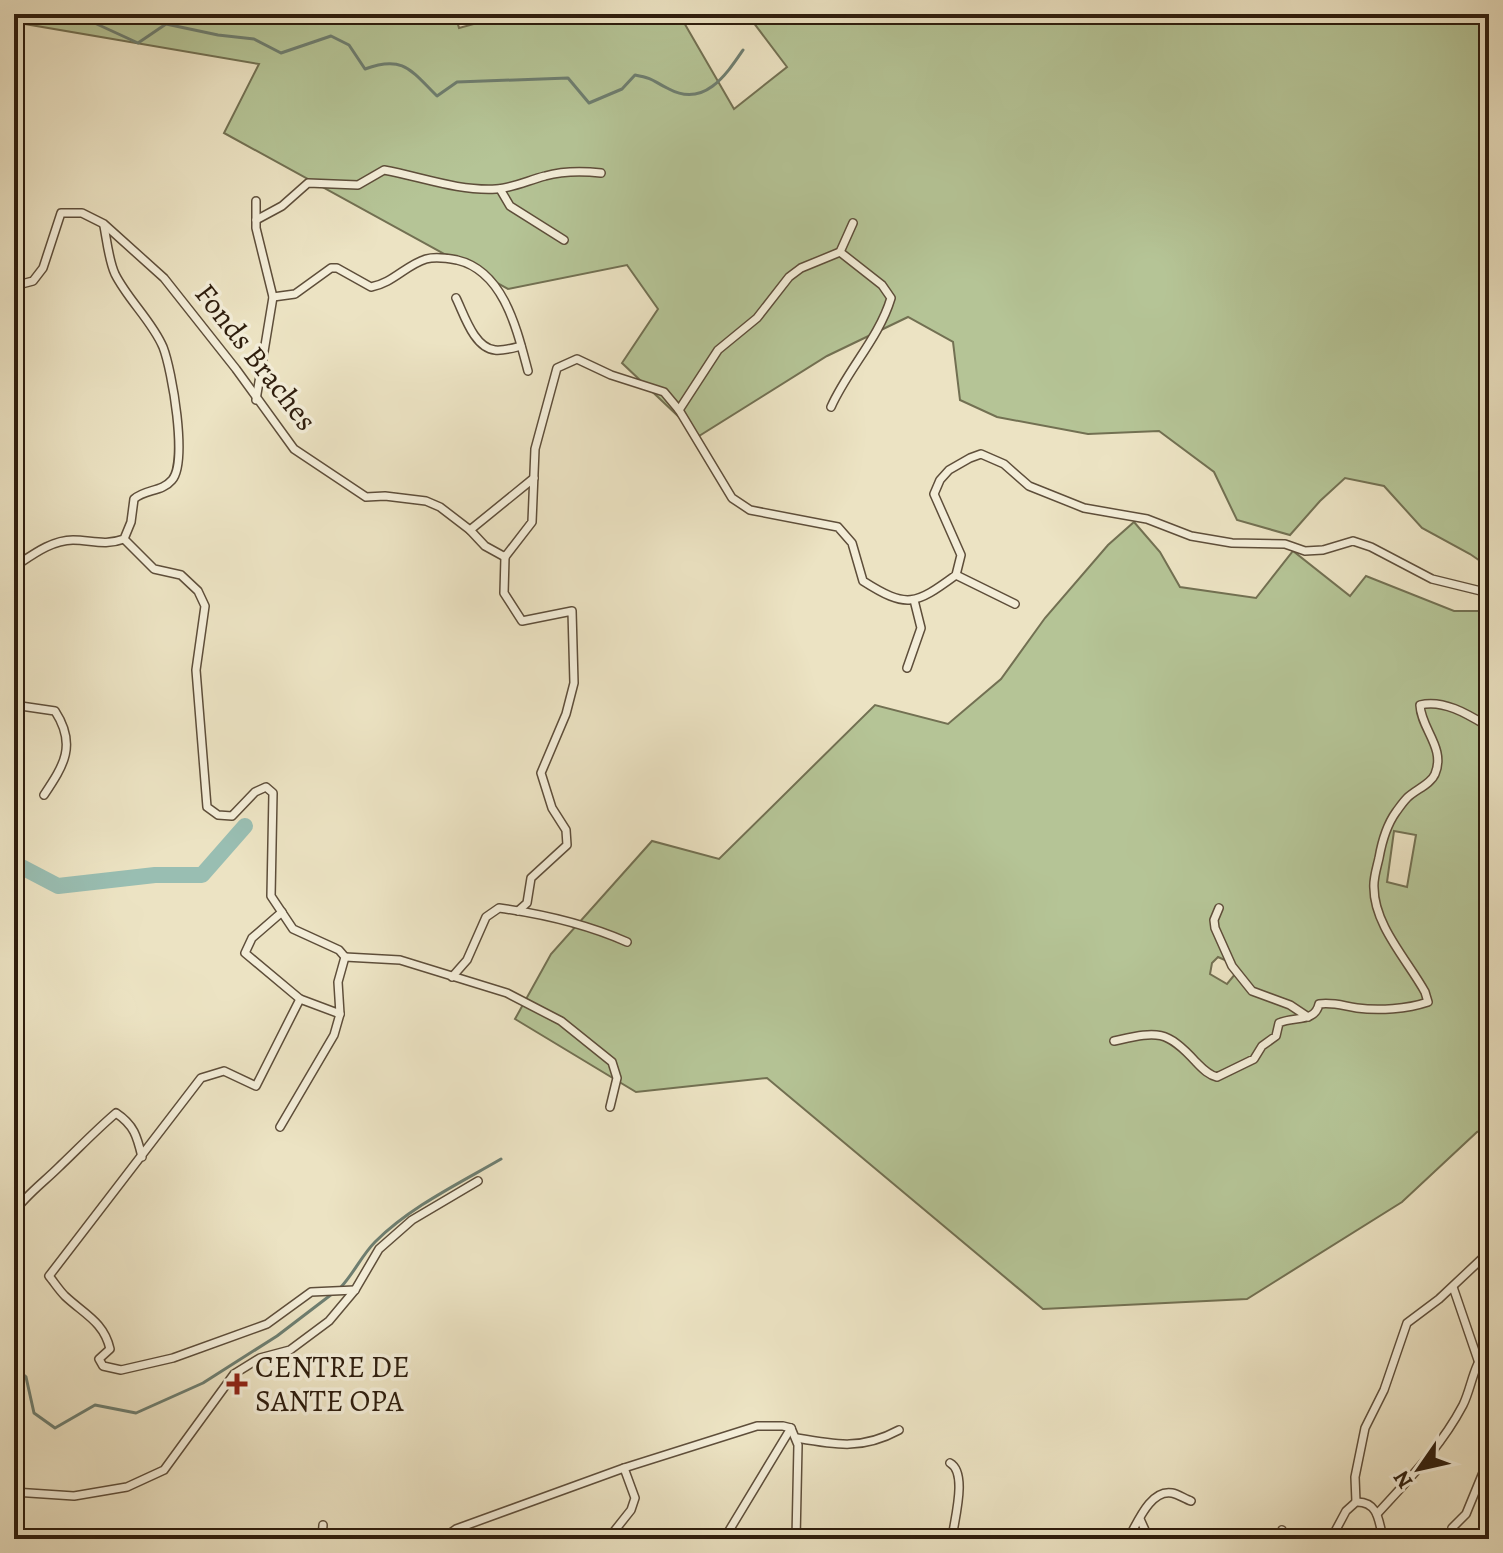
<svg xmlns="http://www.w3.org/2000/svg" width="1503" height="1553" font-family="Alegreya,serif">
<style>
.green{fill:#b5c496;stroke:#727052;stroke-width:2;fill-rule:evenodd}
.lines{fill:none;stroke-linecap:round;stroke-linejoin:round}
.stream{stroke:#6e7e70;stroke-width:3}
.river{stroke:#99beb2;stroke-width:16}
.minor-casing{stroke:#5e4e3a;stroke-width:10}
.minor{stroke:#f3edd8;stroke-width:7}
.poi-dot{fill:#8f2418;stroke:#f3edd8;stroke-width:3}
.labels{text-anchor:middle;stroke-width:7;stroke-linejoin:round;paint-order:stroke}
.street-label{font-size:30px;fill:#2e1d0d;stroke:#f3edd8}
.poi-label{font-size:30px;fill:#2e1d0d;stroke:#f3edd8;text-anchor:start}
</style>
<rect width="100%" height="100%" fill="#ece3c3"/>
<filter id="stains"><feTurbulence type="fractalNoise" baseFrequency=".0025" numOctaves="4"/><feColorMatrix values="0 0 0 0 .2 0 0 0 0 .09 0 0 0 0 .02 0 0 0 .5 -.17"/></filter>
<radialGradient id="worn" r=".72"><stop offset=".6" stop-color="#630" stop-opacity="0"/><stop offset="1" stop-color="#630" stop-opacity=".3"/></radialGradient>
<g class="green">
<polygon points="35,14 455,14 459,28 474,24 477,14 679,14 734,109 787,67 747,14 1489,14 1489,567 1470,554 1422,528 1384,486 1345,478 1320,501 1290,535 1237,520 1214,472 1159,431 1088,434 997,417 960,400 953,342 908,317 827,356 699,436 622,363 658,309 627,265 508,289 224,133 259,64 25,24"/>
<path d="M1134,522L1160,552L1180,587L1256,598L1293,551L1350,596L1366,576L1454,611H1489V1128L1477,1132L1402,1202L1247,1299L1043,1309L767,1078L636,1092L515,1019L551,954L652,841L719,859L875,705L948,724L1001,679L1045,618L1108,545ZM1394,831L1416,835L1407,887L1387,882ZM1218,957L1234,964L1236,973L1227,984L1210,974L1212,963Z"/>
</g>
<g class="lines">
<g class="stream">
<path d="M75,14L138,43L166,24L218,35L254,39L281,53L331,36L349,45L365,69C403,55 411,70 437,96L457,82L568,78L589,103L622,89L635,75C656,79 652,81 669,89C704,108 726,75 743,50"/>
<path d="M341,1287C354,1273 362,1255 375,1242C410,1207 458,1184 501,1159"/>
<polyline points="14,1367 26,1377 34,1413 55,1428 95,1405 136,1413 203,1383 277,1336 332,1294"/>
</g>
<polyline class="river" points="14,863 58,886 155,875 202,875 245,826"/>
<g class="minor-casing">
<g id="minor">
<polyline points="500,189 510,206 564,240"/>
<polyline points="256,201 256,228 273,297 256,400"/>
<path d="M256,220L282,206L308,183L358,185L384,170C422,177 457,191 496,189C513,188 529,180 545,176C563,171 583,171 601,173"/>
<path d="M14,286L33,281L43,268L61,213H82L104,224L164,278L236,369L294,449L366,497L385,496L426,501L440,507L470,530L485,546L505,557L532,522L535,449L557,368L577,359L611,375L664,392L679,410L732,498L750,510L838,527L852,543L863,581C907,609 915,605 956,575L961,555L934,494L940,480L949,470L970,458L981,454L1004,464L1029,486L1084,508L1147,519L1191,536L1232,543L1285,544L1305,551L1323,550L1353,541L1371,547L1432,579L1489,593"/>
<path d="M273,297L295,294L331,268H337L371,287C393,283 406,265 426,259C436,256 447,258 457,260C504,271 517,330 528,371"/>
<path d="M456,298C464,314 474,348 495,350C503,351 513,348 521,346"/>
<path d="M831,407C848,369 879,338 891,298L882,285L840,252"/>
<polyline points="679,410 718,350 757,318 789,277 801,268 840,252 853,223"/>
<polyline points="470,530 534,478"/>
<path d="M124,539L154,569L181,575L198,591L205,606L196,670L207,807L218,815L232,816L255,792L266,787L273,793L271,896L293,929L339,950L345,957L338,982L340,1014L300,999L256,1086L224,1071L201,1078L49,1276C54,1282 59,1290 65,1296C84,1314 104,1322 110,1349L99,1359L103,1366L121,1370L173,1358L267,1324L311,1292L355,1290"/>
<polyline points="505,557 504,593 522,621 572,611 574,683 566,714 541,773 552,808 566,830 567,845 531,878 527,903 518,911"/>
<path d="M14,567C31,556 51,540 73,540C91,540 105,546 124,539L131,522L134,499C145,489 162,492 172,480C188,462 172,370 163,347C152,321 128,300 115,274C109,261 107,242 104,226"/>
<polyline points="956,575 1015,604"/>
<polyline points="907,668 921,628 914,600"/>
<path d="M14,705L55,711C77,745 64,765 44,795"/>
<polyline points="1219,908 1214,920 1215,928 1232,966 1252,991 1290,1005 1308,1017"/>
<polyline points="282,912 252,938 245,953 300,999"/>
<polyline points="345,957 400,960 507,993 561,1021 612,1062 617,1078 610,1107"/>
<path d="M452,977L467,960L486,917L499,908C543,914 586,924 627,942"/>
<path d="M1114,1041C1156,1032 1165,1028 1196,1062C1202,1068 1208,1075 1217,1077L1254,1059L1262,1046L1276,1036L1279,1023C1294,1016 1315,1023 1319,1004C1334,1002 1343,1006 1357,1008C1379,1011 1407,1009 1428,1002L1425,992C1408,961 1374,925 1374,888C1373,879 1377,867 1379,858C1382,841 1386,826 1396,812C1399,808 1403,802 1407,798C1415,790 1431,784 1435,774C1446,748 1421,729 1420,705C1444,699 1469,715 1489,727"/>
<polyline points="280,1127 334,1035 340,1014"/>
<path d="M14,1212C27,1194 44,1182 60,1166C79,1148 96,1130 116,1113C134,1125 137,1136 142,1157"/>
<polyline points="1453,1287 1479,1363"/>
<path d="M797,1438C836,1445 862,1450 899,1430"/>
<path d="M950,1463C968,1473 954,1520 952,1539"/>
<polyline points="14,1492 74,1496 127,1487 164,1470 234,1374 260,1358 290,1350 329,1321 355,1290 379,1249 412,1220 478,1181"/>
<polyline points="1356,1502 1355,1477 1365,1428 1384,1390 1407,1323 1439,1299 1489,1252"/>
<path d="M1377,1514C1408,1480 1441,1447 1463,1405C1472,1387 1473,1363 1489,1348"/>
<polyline points="1140,1519 1149,1539"/>
<polyline points="1452,1528 1466,1514 1489,1458"/>
<polyline points="322,1539 323,1525"/>
<polyline points="442,1539 456,1529 624,1468 757,1426 783,1426 791,1428 798,1445 796,1539"/>
<polyline points="608,1539 631,1510 635,1498 624,1468"/>
<polyline points="724,1539 791,1428"/>
<path d="M1128,1539C1137,1524 1150,1489 1172,1493C1178,1494 1185,1499 1191,1501"/>
<polyline points="1278,1539 1282,1530"/>
<path d="M1331,1539L1346,1511L1356,1502C1378,1501 1379,1521 1383,1539"/>
</g>
</g>
<use href="#minor" class="minor"/>
</g>
<path class="poi-dot" d="M233 1372h8v8h8v8h-8v8h-8v-8h-8v-8h8z"/>
<g class="labels">
<g class="street-label">
<text transform="translate(256 357) rotate(52)" y="10">Fonds Braches</text>
</g>
<g class="poi-label">
<text x="255" y="1377">CENTRE DE<tspan x="255" dy="34">SANTE OPA</tspan></text>
</g>
</g>
<rect width="1503" height="1553" fill="none" stroke="#ece3c3" stroke-width="48"/>
<rect x="16" y="16" width="1471" height="1521" fill="none" stroke="#2e1d0d" stroke-width="4"/>
<rect x="24" y="24" width="1455" height="1505" fill="none" stroke="#2e1d0d" stroke-width="2"/>
<g transform="translate(1419 1469) rotate(236)" stroke="#f3edd8" stroke-width="6" paint-order="stroke">
<path d="M0-6L14 30L0 20L-14 30Z" fill="#2e1d0d"/>
<text y="-12" font-size="22" font-weight="bold" text-anchor="middle" fill="#2e1d0d">N</text>
</g>
<rect width="100%" height="100%" filter="url(#stains)"/>
<rect width="100%" height="100%" fill="url(#worn)"/>
</svg>
